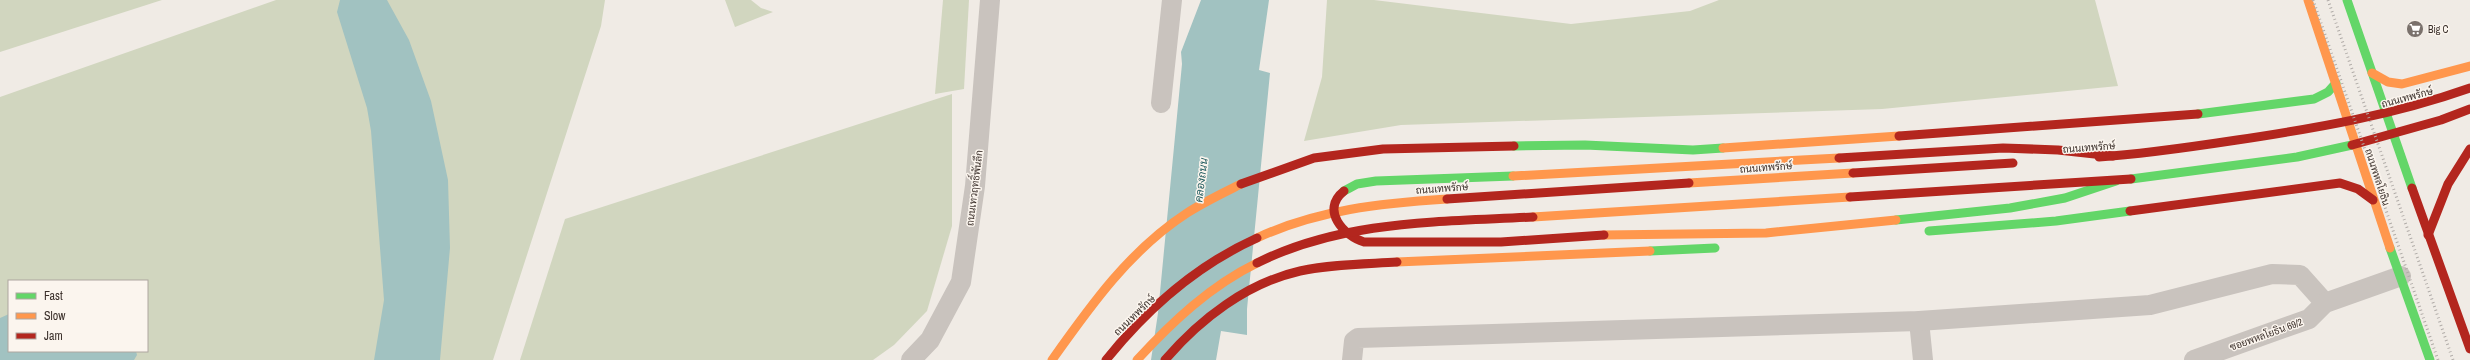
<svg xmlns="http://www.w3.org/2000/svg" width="2470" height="360" font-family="'Archivo Narrow',Sarabun,sans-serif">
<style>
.green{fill:#d1d6bf;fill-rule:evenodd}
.water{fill:#a1c2c1}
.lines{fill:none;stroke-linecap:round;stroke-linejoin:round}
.street{stroke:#c9c3be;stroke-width:20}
.fast{stroke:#63d668;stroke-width:9}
.slow{stroke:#ff974d;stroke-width:9}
.jam{stroke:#b3261e;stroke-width:9}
.rail{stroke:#b1aca8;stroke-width:3;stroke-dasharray:1 3;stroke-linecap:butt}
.labels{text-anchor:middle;stroke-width:3;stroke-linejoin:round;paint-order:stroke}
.poi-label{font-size:10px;fill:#3b302b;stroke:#fbf5ee;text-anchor:start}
.street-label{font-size:10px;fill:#3b302b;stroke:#fbf5ee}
.water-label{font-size:11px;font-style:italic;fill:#1f5a5e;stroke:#fbf5ee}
</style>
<rect width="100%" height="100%" fill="#f0ebe5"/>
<g class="green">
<polygon points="0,0 162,0 0,52"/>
<path d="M276,0H605L601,26L493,360H0V97ZM9,281H147V351H9Z"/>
<polygon points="725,0 751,0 761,8 773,12 735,27"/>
<polygon points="943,0 969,0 964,89 935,94"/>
<polygon points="1327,0 1374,0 1571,24 1690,11 1719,0 2095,0 2118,86 1882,109 1401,125 1304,141 1322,77"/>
<polygon points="952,94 952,226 927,311 894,345 873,360 520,360 565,219"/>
</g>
<g class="water">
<polygon points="340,0 387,0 409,40 431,101 448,180 450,248 440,360 374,360 384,300 371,131 367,108 337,12"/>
<polygon points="1201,0 1269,0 1259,70 1270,73 1247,309 1247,335 1221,331 1216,360 1151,360 1158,313 1182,64 1181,52"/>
<polygon points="9,314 9,351 136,351 137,355 134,360 0,360 0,318"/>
</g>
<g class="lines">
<g class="street">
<polyline points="1161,103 1172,0"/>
<polyline points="1919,321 1923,360"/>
<polyline points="911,360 930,340 961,282 975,186 990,0"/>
<polyline points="1352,360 1354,341 1358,338 1919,321 2150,305 2272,274 2300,275 2325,303"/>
<polyline points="2194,360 2309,319 2325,303 2401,276"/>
</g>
<g class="fast">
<polyline points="2347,0 2412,188"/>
<polyline points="2198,114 2314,99 2328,92 2336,83"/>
<polyline points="1514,146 1585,145 1693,150 1723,148"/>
<polyline points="2131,179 2297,157 2352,145"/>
<polyline points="1344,191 1357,184 1376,181 1513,176"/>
<polyline points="1896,220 2010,208 2065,198 2116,181"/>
<polyline points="1929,231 2056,221 2130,211"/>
<polyline points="2390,248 2430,360"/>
<polyline points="1650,251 1715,248"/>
</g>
<g class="slow">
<polyline points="2308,0 2390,248"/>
<polyline points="2372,73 2388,82 2402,84 2470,66"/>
<polyline points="1723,148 1899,136"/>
<polyline points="1513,176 1839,158"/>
<polyline points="1689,183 1853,173"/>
<polyline points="1533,217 1850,197"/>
<polyline points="1604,235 1766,233 1896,220"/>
<path d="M1257,238C1317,210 1381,203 1447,199"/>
<polyline points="1397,262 1650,251"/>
<path d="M1052,360C1091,305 1130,250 1187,213C1204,202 1223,193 1241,184"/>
<path d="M1137,360C1172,322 1210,286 1257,263"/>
</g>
<g class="jam">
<polyline points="1899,136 2198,114"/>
<polyline points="2352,145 2441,120 2470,109"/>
<path d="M2099,157C2145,154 2191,147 2237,140C2317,128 2394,115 2470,88"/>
<polyline points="1839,158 2003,148 2058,150 2113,156"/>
<polyline points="1853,173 2013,163"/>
<polyline points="1241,184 1314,158 1383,149 1514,146"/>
<polyline points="2412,188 2470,349"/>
<path d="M1344,191C1320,210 1344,236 1364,242H1501L1604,235"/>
<polyline points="1850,197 2131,179"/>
<polyline points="1447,199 1689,183"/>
<polyline points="2130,211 2340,183 2358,189 2373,200"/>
<polyline points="2428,235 2448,184 2470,149"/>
<path d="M1257,263C1343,220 1438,222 1533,217"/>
<path d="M1106,360C1147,309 1197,265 1257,238"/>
<path d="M1165,360C1200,319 1247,283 1300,271C1332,264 1365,264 1397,262"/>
</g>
<g class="rail">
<polyline points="2313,0 2438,360"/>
<polyline points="2328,0 2453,360"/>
</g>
</g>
<defs>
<g id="supermarket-disc" transform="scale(0.9)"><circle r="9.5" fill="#7a716c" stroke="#fbf5ee"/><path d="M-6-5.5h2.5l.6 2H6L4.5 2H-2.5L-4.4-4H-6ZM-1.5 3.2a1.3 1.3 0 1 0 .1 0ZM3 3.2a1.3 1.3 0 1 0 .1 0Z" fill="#fff"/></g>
</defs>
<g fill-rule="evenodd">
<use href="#supermarket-disc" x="2415" y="29"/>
</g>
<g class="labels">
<g class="poi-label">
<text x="2428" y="33">Big C</text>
</g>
<g class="street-label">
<text transform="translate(2407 97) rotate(-15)" y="4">ถนนเทพรักษ์</text>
<text transform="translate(2089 147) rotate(-4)" y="4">ถนนเทพรักษ์</text>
<text transform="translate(1766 167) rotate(-4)" y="4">ถนนเทพรักษ์</text>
<text transform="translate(2378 177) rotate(72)" y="4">ถนนพหลโยธิน</text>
<text transform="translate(974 188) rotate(-83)" y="4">ถนนเทวฤทธิ์พันลึก</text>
<text transform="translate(1442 188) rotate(-4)" y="4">ถนนเทพรักษ์</text>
<text transform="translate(1134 315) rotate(-44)" y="4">ถนนเทพรักษ์</text>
<text transform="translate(2266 334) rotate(-20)" y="4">ซอยพหลโยธิน 69/2</text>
</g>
<g class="water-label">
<text transform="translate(1201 180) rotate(-83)" y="4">คลองถนน</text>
</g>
</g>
<rect x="8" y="280" width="140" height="72" fill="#fbf5ee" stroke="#aea6a0"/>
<rect x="16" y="293" width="20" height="6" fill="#63d668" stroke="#aea6a0"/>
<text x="44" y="300" font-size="12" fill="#3b302b">Fast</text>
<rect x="16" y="313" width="20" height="6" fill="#ff974d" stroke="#aea6a0"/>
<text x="44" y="320" font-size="12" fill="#3b302b">Slow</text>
<rect x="16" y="333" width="20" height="6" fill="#b3261e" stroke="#aea6a0"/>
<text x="44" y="340" font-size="12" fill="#3b302b">Jam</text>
</svg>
